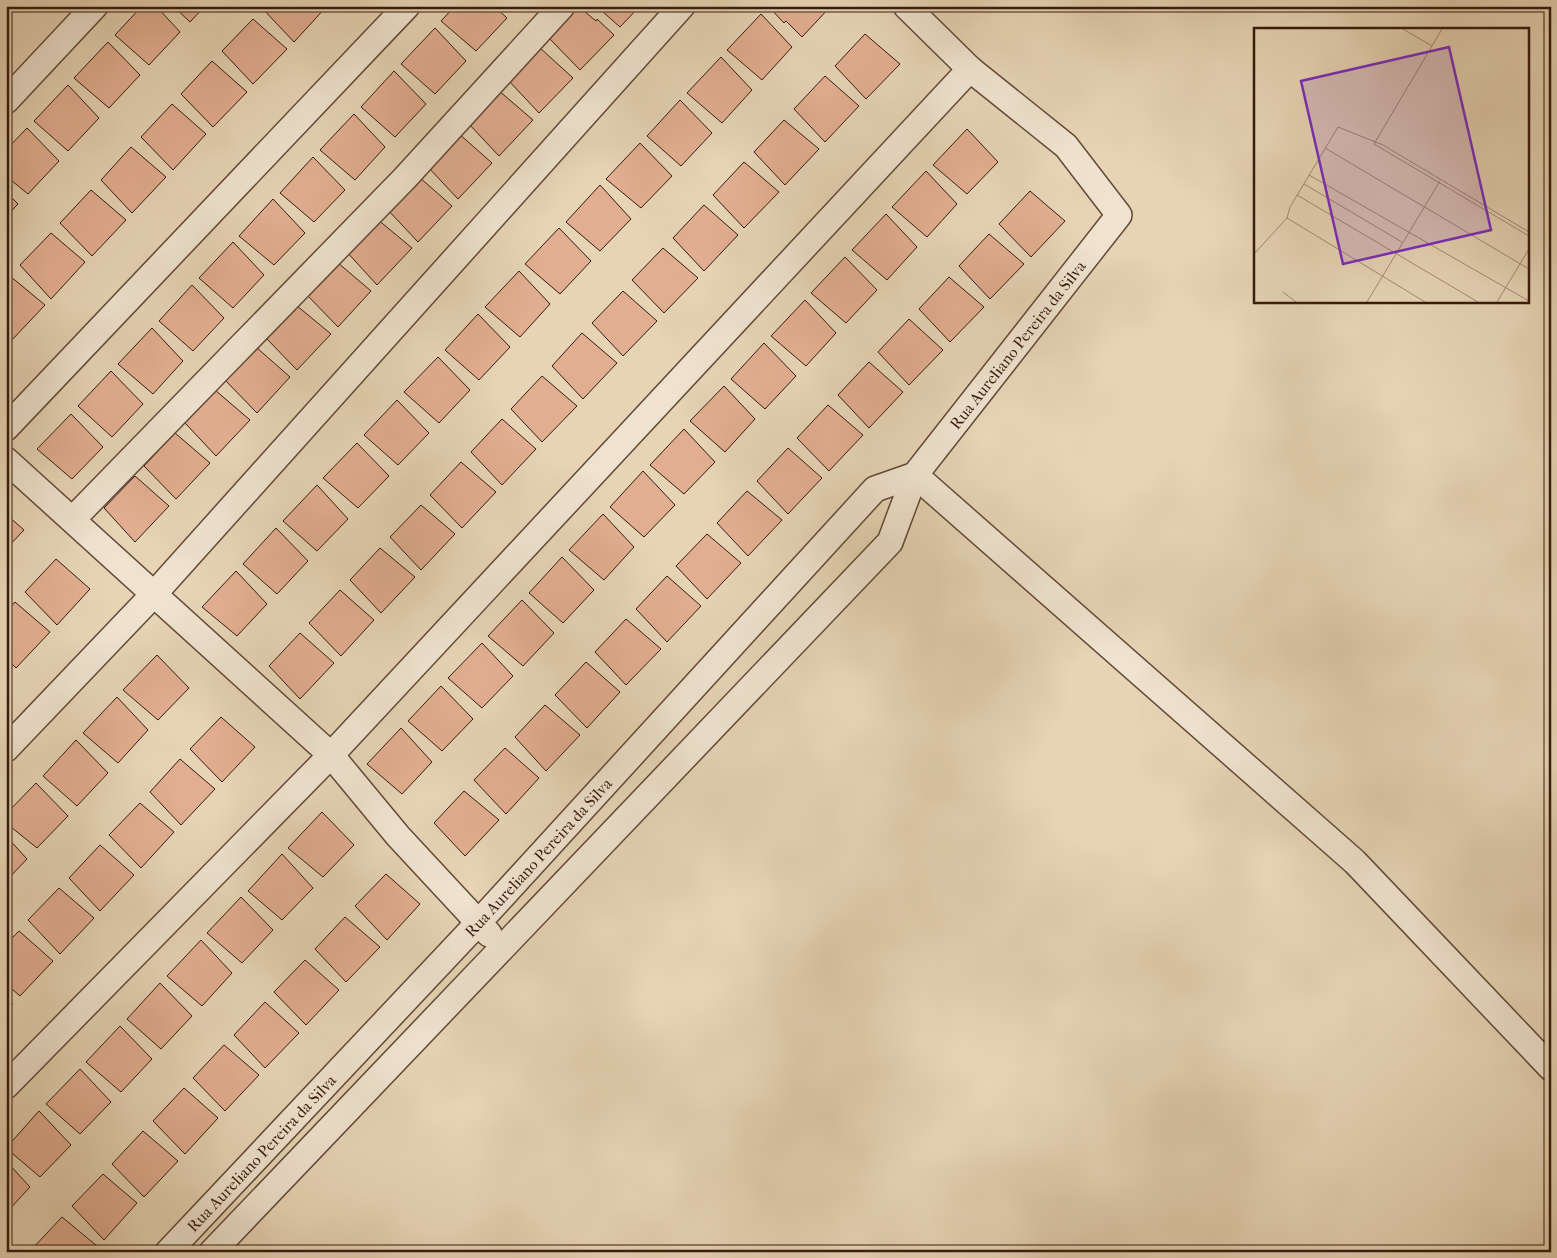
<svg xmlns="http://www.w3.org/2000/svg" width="1557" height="1258" font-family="'IM FELL French Canon',serif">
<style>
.building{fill:#e2ae91;stroke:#371b0d}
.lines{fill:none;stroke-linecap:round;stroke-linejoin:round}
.minor-casing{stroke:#634937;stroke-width:28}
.minor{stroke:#efe3cf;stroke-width:25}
.labels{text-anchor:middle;stroke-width:4;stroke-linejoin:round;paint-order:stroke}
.street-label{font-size:16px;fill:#371b0d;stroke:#efe3cf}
.inset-road{fill:none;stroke:#a08a72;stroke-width:1}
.view{fill:#7b2cbf;fill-opacity:0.15;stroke:#7b2cbf;stroke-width:2.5}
.inset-edge{fill:none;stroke:#371b0d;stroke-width:2.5}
</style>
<rect width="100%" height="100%" fill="#e6d4b5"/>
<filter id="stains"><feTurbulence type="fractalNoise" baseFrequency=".004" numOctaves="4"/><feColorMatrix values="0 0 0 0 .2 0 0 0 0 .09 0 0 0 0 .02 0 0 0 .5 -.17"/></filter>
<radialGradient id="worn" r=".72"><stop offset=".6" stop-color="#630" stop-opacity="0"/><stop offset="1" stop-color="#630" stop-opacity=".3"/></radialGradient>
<g class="building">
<polygon points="142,6 156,6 180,32 149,65 115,35"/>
<polygon points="170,6 205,6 190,22 173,6 172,8"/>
<polygon points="264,6 327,6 294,42 262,8"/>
<polygon points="455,6 494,6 507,18 476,51 441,21"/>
<polygon points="578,6 596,21 597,19 614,35 580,70 548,37"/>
<polygon points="601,6 640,6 620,27 603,12 605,10"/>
<polygon points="768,6 831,6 802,37 786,21 784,23"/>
<polygon points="761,14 792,47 762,80 727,50"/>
<polygon points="253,19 287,49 253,84 222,51"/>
<polygon points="435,28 466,61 435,94 401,64"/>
<polygon points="865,34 900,64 866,99 835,66"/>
<polygon points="108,42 140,75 109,108 74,78"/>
<polygon points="539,47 573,78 539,113 508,80"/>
<polygon points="721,57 752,90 722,123 687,93"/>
<polygon points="212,61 247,92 213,127 181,94"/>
<polygon points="394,71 426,104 395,137 361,107"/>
<polygon points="825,76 859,106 825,142 794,109"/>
<polygon points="68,85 99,118 68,151 34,121"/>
<polygon points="498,90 533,120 499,156 468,123"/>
<polygon points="680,100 712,133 681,166 647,136"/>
<polygon points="172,104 206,134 173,170 141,137"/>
<polygon points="354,114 385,147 355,180 320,150"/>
<polygon points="784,120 819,149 785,185 754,152"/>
<polygon points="27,128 59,161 28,194 6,176 6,150"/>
<polygon points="967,129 998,162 967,194 933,165"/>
<polygon points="458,133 492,163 458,199 427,166"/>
<polygon points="640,143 672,176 641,208 606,179"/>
<polygon points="131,147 166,177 132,213 101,180"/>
<polygon points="313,157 345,190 314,222 280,193"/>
<polygon points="744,162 779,192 744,228 713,195"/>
<polygon points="926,171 957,204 927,237 892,207"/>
<polygon points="418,176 452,206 418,242 387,209"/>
<polygon points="600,185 631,219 600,251 566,222"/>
<polygon points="91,190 126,220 92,256 60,223"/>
<polygon points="1030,191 1065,221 1031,257 999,224"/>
<polygon points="6,192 18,204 6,217"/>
<polygon points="273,199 305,233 274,265 239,236"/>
<polygon points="704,205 738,235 704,271 673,238"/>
<polygon points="886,214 917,247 887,280 852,250"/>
<polygon points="377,219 412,248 377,285 346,251"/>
<polygon points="559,228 591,261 560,294 525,264"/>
<polygon points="51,233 85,262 51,299 20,265"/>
<polygon points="989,234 1024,264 990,299 959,266"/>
<polygon points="233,242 264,275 233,308 199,278"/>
<polygon points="663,248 698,278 664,313 632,280"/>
<polygon points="845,257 877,290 846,323 811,293"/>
<polygon points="337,262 371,291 338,327 306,294"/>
<polygon points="519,271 550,304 520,337 485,307"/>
<polygon points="10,276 45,305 11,341 6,337 6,280"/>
<polygon points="949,277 984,307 950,342 919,309"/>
<polygon points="192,285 224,318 193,351 159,321"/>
<polygon points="623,291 657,321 623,356 592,323"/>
<polygon points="805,300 836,333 806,366 771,336"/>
<polygon points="296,305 331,334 297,370 265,337"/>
<polygon points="478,314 510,347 479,380 445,350"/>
<polygon points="909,319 943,350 909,385 878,352"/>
<polygon points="152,328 183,361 153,394 118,364"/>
<polygon points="582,333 617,363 583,399 552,366"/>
<polygon points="764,343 796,376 765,409 731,379"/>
<polygon points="256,347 290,377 257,413 225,380"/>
<polygon points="438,357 470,390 439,423 404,392"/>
<polygon points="869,362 903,392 869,428 838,395"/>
<polygon points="111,371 143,404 112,437 78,406"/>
<polygon points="542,376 577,406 542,442 511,409"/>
<polygon points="724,386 755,419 725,452 690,421"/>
<polygon points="215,390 250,420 216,456 185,423"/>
<polygon points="397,400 429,433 398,465 364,435"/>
<polygon points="828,405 863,435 829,471 797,438"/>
<polygon points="71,414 103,447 72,479 37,449"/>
<polygon points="502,419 536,449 502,485 471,452"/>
<polygon points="684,429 715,462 684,494 650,465"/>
<polygon points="175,433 210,463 176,499 144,466"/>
<polygon points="357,443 389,476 358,508 323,478"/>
<polygon points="788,448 822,478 788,514 757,481"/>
<polygon points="461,462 496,492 462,528 430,495"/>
<polygon points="643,471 675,505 644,537 610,507"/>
<polygon points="135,476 169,506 135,542 104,508"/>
<polygon points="317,485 348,519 317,551 283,521"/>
<polygon points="747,491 782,520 748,556 717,523"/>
<polygon points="421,505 455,534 421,570 390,537"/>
<polygon points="6,511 9,513 7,515 24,530 6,549"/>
<polygon points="603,514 634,547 604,580 569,550"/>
<polygon points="276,528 308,561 277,594 243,564"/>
<polygon points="707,534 741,563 707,599 676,566"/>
<polygon points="380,548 415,577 381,613 350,580"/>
<polygon points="562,557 594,590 563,623 529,593"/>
<polygon points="56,559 90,589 57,625 25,592"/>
<polygon points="236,571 267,604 237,636 202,607"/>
<polygon points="667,576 701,606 667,642 636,609"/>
<polygon points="340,590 374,620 341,656 309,623"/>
<polygon points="522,600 554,633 523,666 488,636"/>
<polygon points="15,602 50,632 16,668 6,658 6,612"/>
<polygon points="626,619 661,649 626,685 595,652"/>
<polygon points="300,633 334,663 300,699 269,666"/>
<polygon points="482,643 513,676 482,708 448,678"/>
<polygon points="157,655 189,688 158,720 123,690"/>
<polygon points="586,662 620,692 587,728 555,695"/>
<polygon points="441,686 473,719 442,751 408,721"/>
<polygon points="117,697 148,730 118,763 83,733"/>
<polygon points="545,705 580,735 546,771 515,737"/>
<polygon points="221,717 255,747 222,782 190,749"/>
<polygon points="401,728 432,762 402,794 367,764"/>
<polygon points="76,740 108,773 77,806 43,776"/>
<polygon points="505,748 539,778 506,814 474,780"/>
<polygon points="180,759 215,789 181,825 150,792"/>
<polygon points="36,783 68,816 37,848 6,823 6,814"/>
<polygon points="464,791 499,820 465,856 434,823"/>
<polygon points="140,803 174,832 141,868 109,835"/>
<polygon points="322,812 354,845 323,877 288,848"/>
<polygon points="6,836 27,859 6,881"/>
<polygon points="100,845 134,875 100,911 69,878"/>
<polygon points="282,854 313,888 282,920 248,891"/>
<polygon points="386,874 420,904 387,940 355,906"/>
<polygon points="59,888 94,918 60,954 28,920"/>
<polygon points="241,897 273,930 242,963 207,933"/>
<polygon points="345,917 380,947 346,982 315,949"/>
<polygon points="19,931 53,961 20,996 6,984 6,944"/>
<polygon points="201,940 232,973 202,1006 167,976"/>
<polygon points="305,960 339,990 306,1025 274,992"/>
<polygon points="160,983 192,1016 161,1049 127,1019"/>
<polygon points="6,997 13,1004 6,1011"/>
<polygon points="265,1002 299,1033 265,1068 234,1035"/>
<polygon points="120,1026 152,1059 121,1092 86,1062"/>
<polygon points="224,1045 259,1075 225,1111 193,1078"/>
<polygon points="80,1069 111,1102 80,1134 46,1104"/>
<polygon points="184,1088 218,1118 185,1154 153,1121"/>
<polygon points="39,1111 71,1145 40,1177 6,1148"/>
<polygon points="143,1131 178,1161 144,1197 112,1164"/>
<polygon points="6,1161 30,1187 6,1213"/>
<polygon points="103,1174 137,1203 104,1240 72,1206"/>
<polygon points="62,1217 97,1246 92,1252 34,1252 32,1249"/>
</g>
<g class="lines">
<g class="minor-casing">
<g id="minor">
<polyline points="6,101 95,6"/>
<polyline points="6,428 407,6"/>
<polyline points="6,460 331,755 398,836 489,934"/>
<polyline points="915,475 1355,862 1551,1068"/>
<polyline points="73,519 405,178 562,6"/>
<polyline points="6,749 155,593 682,6"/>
<polyline points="6,1086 331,755 970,69"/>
<path id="s1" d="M168,1252L478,923L875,489L915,475"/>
<path id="s2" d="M212,1252L890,542L915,475L1119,215L1066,146L970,69L906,6"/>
</g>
</g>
<use href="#minor" class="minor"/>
</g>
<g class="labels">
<g class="street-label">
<text dy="6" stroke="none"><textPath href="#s2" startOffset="1219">Rua Aureliano Pereira da Silva</textPath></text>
<text dy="6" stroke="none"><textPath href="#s1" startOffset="541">Rua Aureliano Pereira da Silva</textPath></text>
<text dy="6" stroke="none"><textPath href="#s1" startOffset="136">Rua Aureliano Pereira da Silva</textPath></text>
</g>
</g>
<g transform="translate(1254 28)">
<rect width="275" height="275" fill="#e6d4b5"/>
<path class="inset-road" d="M149,1L178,18L188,1M120,116L275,208M120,116L178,18M71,120L275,241M55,147L275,273M50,156L148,214M43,167L224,274M0,226L33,190M29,264L42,274M113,274L186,153M171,274L33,190L36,179L84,99L129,117L275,204M243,274L275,221"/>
<path class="view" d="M195,19L237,202L89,236L47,53Z"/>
<rect width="275" height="275" class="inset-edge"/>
</g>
<rect width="1557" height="1258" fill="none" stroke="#e6d4b5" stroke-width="25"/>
<rect x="8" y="8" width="1542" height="1243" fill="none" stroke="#371b0d" stroke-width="2.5"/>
<rect x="12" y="12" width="1532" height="1233" fill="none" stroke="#371b0d"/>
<rect width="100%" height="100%" filter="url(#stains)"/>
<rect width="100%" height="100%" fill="url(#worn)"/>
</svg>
